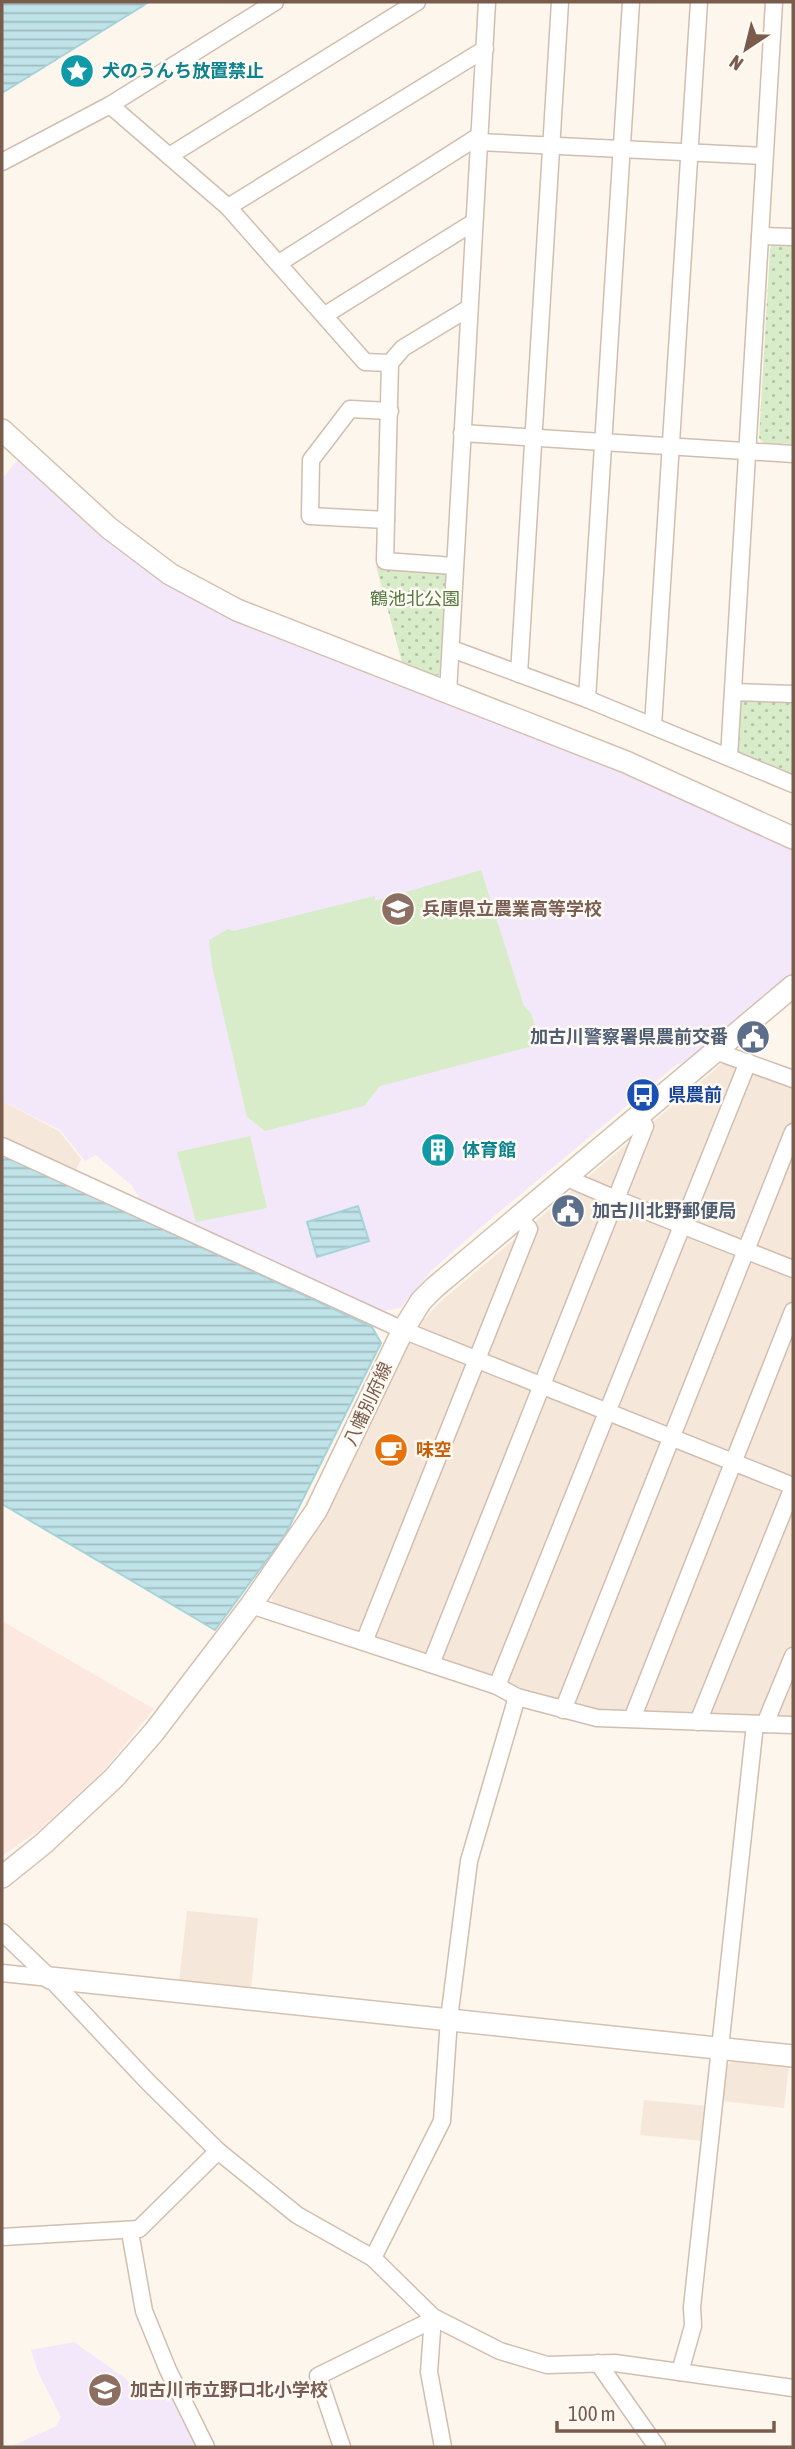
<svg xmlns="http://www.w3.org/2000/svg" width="795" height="2449" font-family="'Asap Condensed','Noto Sans JP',sans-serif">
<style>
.residential{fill:#f5e8da}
.commercial{fill:#fde8e0}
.education{fill:#f3e8fa}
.green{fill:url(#green-dots)}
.pitch{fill:#d8ecc9}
.water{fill:url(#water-rules);stroke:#a5d3da;stroke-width:2}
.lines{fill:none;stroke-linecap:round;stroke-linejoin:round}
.street-casing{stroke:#d1beb0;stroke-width:19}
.secondary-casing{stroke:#d6c0b0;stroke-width:24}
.street{stroke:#fff;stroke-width:16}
.secondary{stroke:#fff;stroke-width:21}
.labels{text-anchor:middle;stroke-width:5;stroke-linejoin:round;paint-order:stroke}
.culture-label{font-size:18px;font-weight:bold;fill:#0d838f;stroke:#fffaf3;text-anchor:start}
.park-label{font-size:18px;fill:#537a41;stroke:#fffaf3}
.education-label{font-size:18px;font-weight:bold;fill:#785e54;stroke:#fffaf3;text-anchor:start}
.service-label{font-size:18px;font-weight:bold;fill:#4e5e75;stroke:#fffaf3;text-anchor:end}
.transit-label{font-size:18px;font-weight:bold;fill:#164399;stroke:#fffaf3;text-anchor:start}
.street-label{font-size:18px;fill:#7a5c4d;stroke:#fffaf3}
.food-label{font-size:18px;font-weight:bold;fill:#c56008;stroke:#fffaf3;text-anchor:start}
</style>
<defs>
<pattern id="green-dots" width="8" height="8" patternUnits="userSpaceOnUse" patternTransform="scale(1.75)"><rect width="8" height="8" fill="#d8ecc9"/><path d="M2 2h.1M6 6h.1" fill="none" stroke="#b4c2a5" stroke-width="1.8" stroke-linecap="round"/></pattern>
<pattern id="water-rules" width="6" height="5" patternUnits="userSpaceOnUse" patternTransform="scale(1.75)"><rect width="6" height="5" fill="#bfe3e8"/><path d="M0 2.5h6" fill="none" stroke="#a0bbbe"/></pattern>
</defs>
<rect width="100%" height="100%" fill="#fdf6ec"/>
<g class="residential">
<polygon points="725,1061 793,1086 793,1482 415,1329 440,1302"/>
<polygon points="2,1101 59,1131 81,1159 76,1170 2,1137"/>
<polygon points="408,1337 793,1492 793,1720 599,1715 530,1697 276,1608 271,1598 328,1510"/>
<polygon points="187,1911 258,1918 251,1990 179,1982"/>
<polygon points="733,2060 789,2066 784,2108 721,2101 725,2067"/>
<polygon points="644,2100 708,2106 704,2141 640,2135"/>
</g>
<polygon class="commercial" points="2,1621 154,1709 104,1770 39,1830 2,1856"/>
<g class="education">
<polygon points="20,457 115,542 542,738 704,806 793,846 793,972 684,1063 677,1064 474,1233 432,1270 400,1308 383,1311 140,1199 132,1186 96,1155 85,1161 60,1130 2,1101 2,479"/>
<polygon points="74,2342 125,2378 131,2385 145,2381 174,2395 201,2447 10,2447 56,2426 61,2417 39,2374 31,2350"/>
</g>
<g class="green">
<polygon points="773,243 793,244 793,444 764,443 759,438 770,249"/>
<polygon points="376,566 441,570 446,575 440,673 435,679 403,666"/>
<polygon points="741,699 793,701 793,776 737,753"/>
</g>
<g class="pitch">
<polygon points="481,870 524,1006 531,1013 541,1044 380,1086 364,1106 265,1131 247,1117 212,966 209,940 228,929 234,931 375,896 375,901"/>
<polygon points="250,1136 267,1208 196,1222 177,1152"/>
</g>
<g class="water">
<polygon points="2,2 149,2 2,93"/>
<polygon points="9,1157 372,1327 381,1343 285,1535 215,1630 2,1504 2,1160"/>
<polygon points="358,1206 369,1241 317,1257 307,1222"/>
</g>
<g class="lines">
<g class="street-casing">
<g id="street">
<polyline points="110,105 228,207 365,362 390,363"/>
<polyline points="479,142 764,156"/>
<polyline points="169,156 417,2"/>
<polyline points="2,162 110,105 275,2"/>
<polyline points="228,207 485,49"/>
<polyline points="760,236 793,237"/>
<polyline points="279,263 479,136"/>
<polyline points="325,315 474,222"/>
<polyline points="462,433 793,454"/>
<polyline points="386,520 310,516 311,460 350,409 390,411"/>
<polyline points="454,566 385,561 390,363 403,348 469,308"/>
<polyline points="452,649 587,699 793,784"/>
<polyline points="519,674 560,2"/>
<polyline points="734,692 793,694"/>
<polyline points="448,693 487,2"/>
<polyline points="587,699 631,2"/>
<polyline points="653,726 699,2"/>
<polyline points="729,757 774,2"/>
<polyline points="715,1051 793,1079"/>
<polyline points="2,1146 403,1330 793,1486"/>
<polyline points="568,1174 576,1182 616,1199 793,1269"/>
<polyline points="251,1605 497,1686 517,1697 597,1718 793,1725"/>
<polyline points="364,1642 529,1229 519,1217"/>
<polyline points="431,1664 645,1126 638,1116"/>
<polyline points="497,1686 748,1062"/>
<polyline points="563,1710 793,1132"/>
<polyline points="632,1719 793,1311"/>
<polyline points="698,1722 793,1487"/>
<polyline points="765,1724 793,1656"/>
<polyline points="2,1932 50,1978 148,2082 218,2151 297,2215 373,2258 433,2317 500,2351 547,2365 615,2363 793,2388"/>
<polyline points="2,1973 50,1978"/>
<polyline points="130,2232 144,2311 168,2370 206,2447"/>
<polyline points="2,2237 139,2229 218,2151"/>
<polyline points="373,2258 442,2121 449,2019 469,1861 517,1697"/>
<polyline points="433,2317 429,2372 443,2447"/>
<polyline points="598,2363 657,2447"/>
<polyline points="680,2372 693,2326 692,2307 755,1724"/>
<polyline points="342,2447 318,2376 426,2323 433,2317"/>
</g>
</g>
<g class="secondary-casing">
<g id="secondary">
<polyline points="2,430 109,528 170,574 237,610 626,762 793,838"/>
<polyline points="2,1877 43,1844 114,1778 154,1732 251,1605 316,1511 403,1330 421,1301 434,1288 793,986"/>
<polyline points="50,1978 793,2056"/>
</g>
</g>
<use href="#street" class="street"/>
<use href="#secondary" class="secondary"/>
</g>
<defs>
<g id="sight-disc" transform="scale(1.75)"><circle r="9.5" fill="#0f9aa8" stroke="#fffaf3"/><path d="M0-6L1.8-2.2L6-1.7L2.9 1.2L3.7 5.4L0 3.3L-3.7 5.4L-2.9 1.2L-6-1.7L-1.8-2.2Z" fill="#fff"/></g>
<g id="school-disc" transform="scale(1.75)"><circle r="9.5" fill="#8d6e63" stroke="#fffaf3"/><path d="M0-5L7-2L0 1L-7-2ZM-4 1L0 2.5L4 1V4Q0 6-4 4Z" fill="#fff"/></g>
<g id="civic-disc" transform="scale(1.75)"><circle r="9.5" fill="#5c6f8a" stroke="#fffaf3"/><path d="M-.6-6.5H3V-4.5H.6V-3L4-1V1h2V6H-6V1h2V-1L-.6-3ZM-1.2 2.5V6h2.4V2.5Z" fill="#fff"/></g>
<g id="bus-disc" transform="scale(1.75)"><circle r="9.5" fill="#1a4fb4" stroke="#fffaf3"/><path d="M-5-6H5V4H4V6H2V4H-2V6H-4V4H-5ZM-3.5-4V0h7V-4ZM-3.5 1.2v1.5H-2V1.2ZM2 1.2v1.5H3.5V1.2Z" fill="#fff"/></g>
<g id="building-disc" transform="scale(1.75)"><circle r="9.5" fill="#0f9aa8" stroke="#fffaf3"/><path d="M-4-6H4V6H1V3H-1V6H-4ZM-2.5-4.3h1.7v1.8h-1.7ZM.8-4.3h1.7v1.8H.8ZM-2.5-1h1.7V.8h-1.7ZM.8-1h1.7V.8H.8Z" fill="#fff"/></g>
<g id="cafe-disc" transform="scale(1.75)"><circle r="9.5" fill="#e8710a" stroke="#fffaf3"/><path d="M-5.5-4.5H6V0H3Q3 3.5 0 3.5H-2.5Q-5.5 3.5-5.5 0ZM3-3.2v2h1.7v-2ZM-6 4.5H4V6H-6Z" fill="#fff"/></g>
</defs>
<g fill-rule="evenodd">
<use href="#sight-disc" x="77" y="71"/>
<use href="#school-disc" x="398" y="909"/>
<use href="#civic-disc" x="753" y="1037"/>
<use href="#bus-disc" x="643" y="1095"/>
<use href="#building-disc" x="438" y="1150"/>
<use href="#civic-disc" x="568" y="1211"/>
<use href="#cafe-disc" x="391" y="1450"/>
<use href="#school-disc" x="105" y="2390"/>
</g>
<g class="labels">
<g class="culture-label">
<text x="102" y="77">犬のうんち放置禁止</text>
<text x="462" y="1156">体育館</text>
</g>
<g class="park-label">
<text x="415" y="605">鶴池北公園</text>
</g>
<g class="education-label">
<text x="422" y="915">兵庫県立農業高等学校</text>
<text x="130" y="2396">加古川市立野口北小学校</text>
</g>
<g class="service-label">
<text x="728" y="1043">加古川警察署県農前交番</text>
<text x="592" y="1217" text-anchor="start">加古川北野郵便局</text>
</g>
<g class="transit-label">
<text x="668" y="1101">県農前</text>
</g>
<g class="street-label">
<text transform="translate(368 1404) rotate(-65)" y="6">八幡別府線</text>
</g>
<g class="food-label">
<text x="416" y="1456">味空</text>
</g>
</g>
<rect width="795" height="2449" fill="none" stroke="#7a5c4d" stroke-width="7"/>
<g transform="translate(746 49) rotate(215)" stroke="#fffaf3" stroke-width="5" paint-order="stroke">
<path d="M0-5L12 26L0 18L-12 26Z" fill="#7a5c4d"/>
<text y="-10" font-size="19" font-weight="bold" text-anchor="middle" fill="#7a5c4d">N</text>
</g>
<path d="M557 2421v10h217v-10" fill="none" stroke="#7a5c4d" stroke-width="3.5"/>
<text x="568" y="2421" font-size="21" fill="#7a5c4d" stroke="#fffaf3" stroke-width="5" paint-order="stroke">100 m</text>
</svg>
